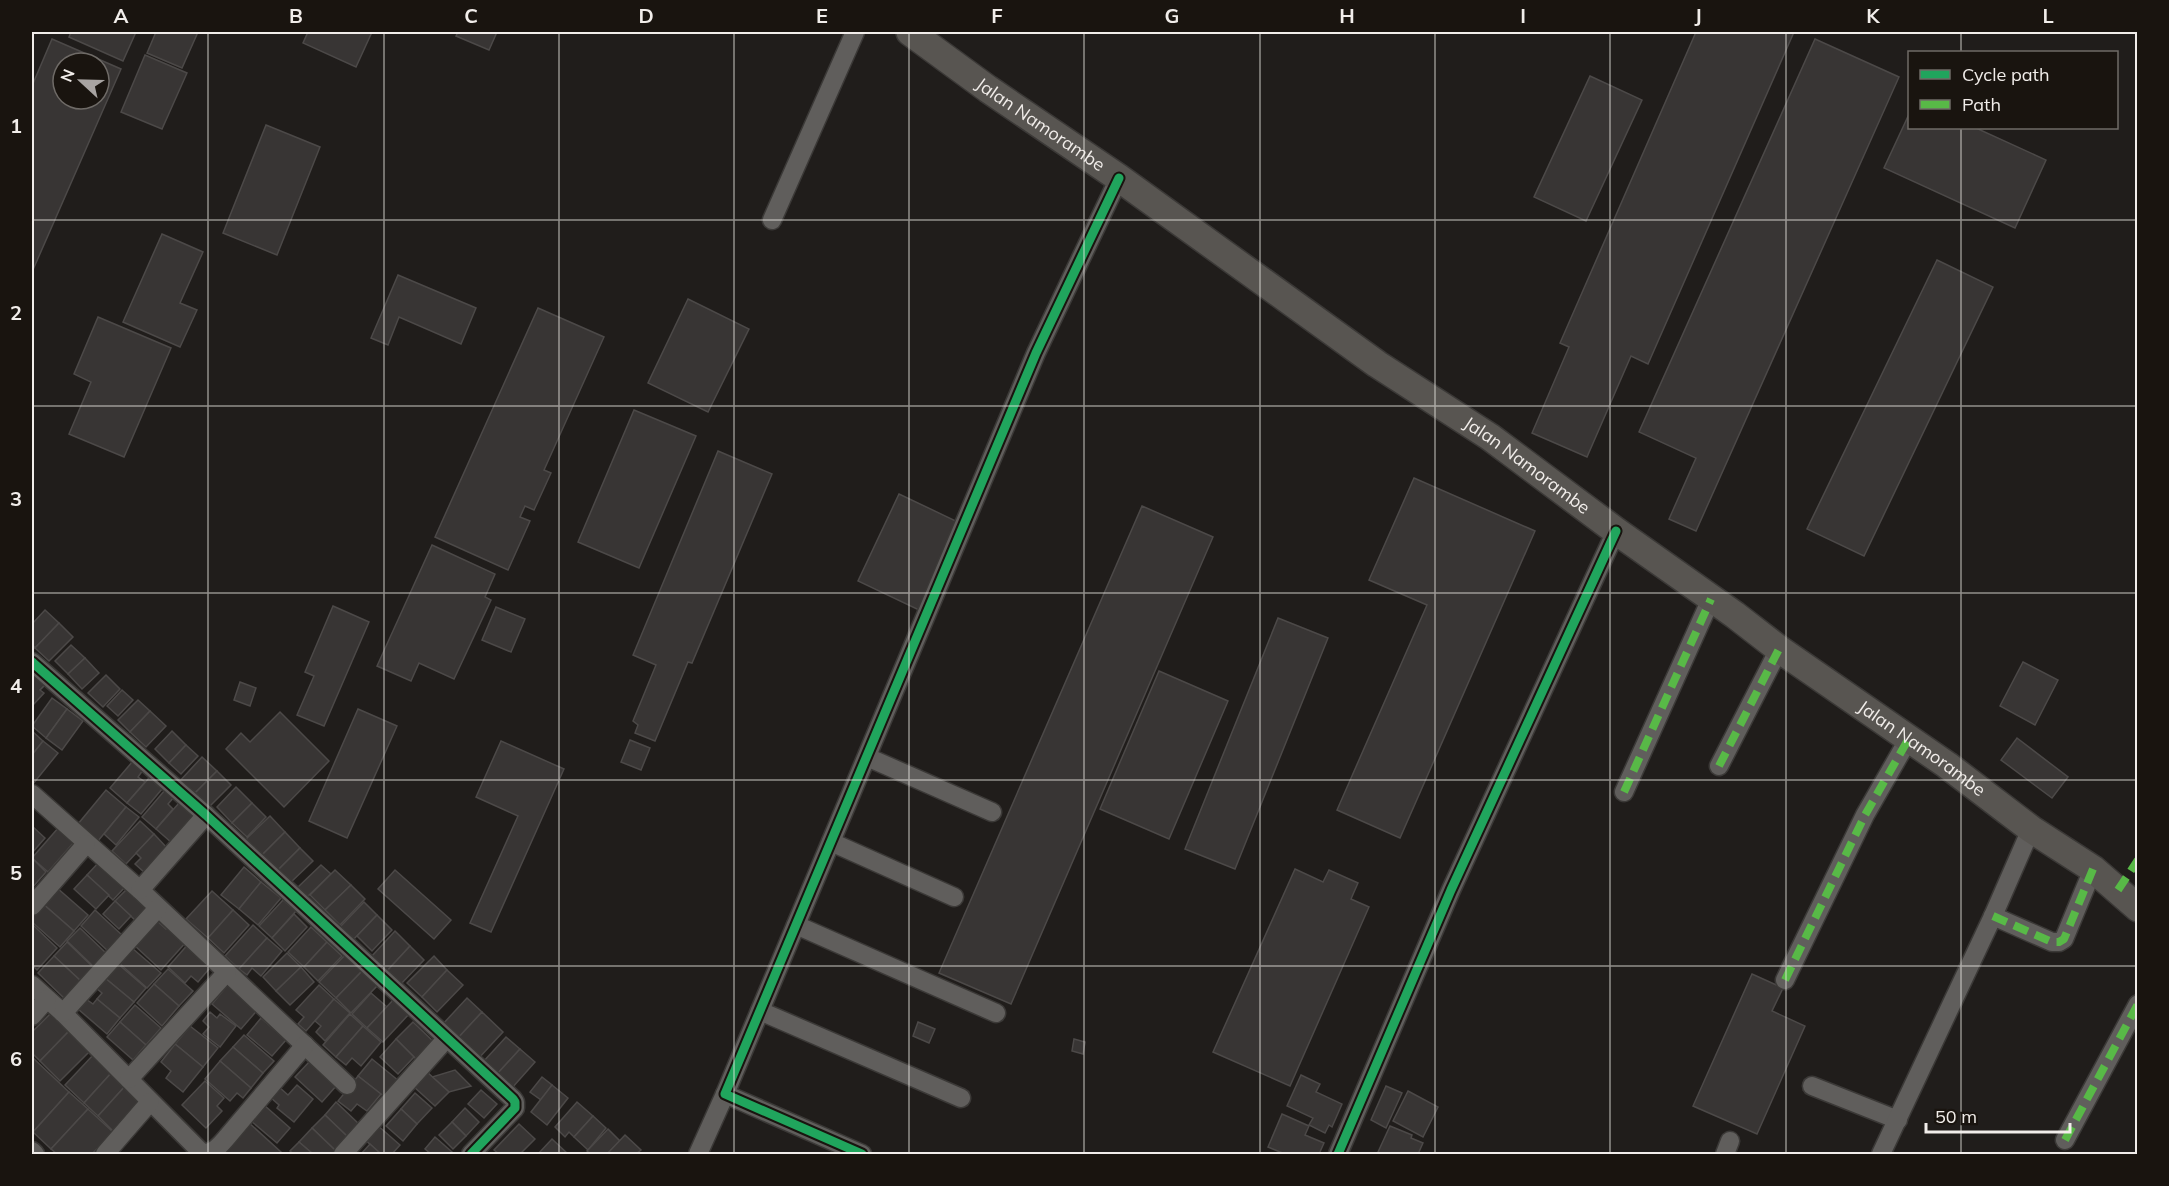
<svg xmlns="http://www.w3.org/2000/svg" width="2169" height="1186" font-family="Mulish,sans-serif">
<style>
.building{fill:#383534;stroke:#4c4948;stroke-width:1.5;fill-rule:evenodd}
.lines{fill:none;stroke-linecap:round;stroke-linejoin:round}
.minor-casing{stroke:#3b3937;stroke-width:21}
.secondary-casing{stroke:#3b3937;stroke-width:30}
.minor{stroke:#605e5c;stroke-width:18}
.secondary{stroke:#585551;stroke-width:27}
.quiet{stroke:#58b947;stroke-width:8;stroke-dasharray:15 8;stroke-linecap:butt}
.cycleway-casing{stroke:#19140f;stroke-width:13}
.cycleway{stroke:#20a55d;stroke-width:9}
.grid{fill:none;stroke:#f1edea;stroke-width:1.5;stroke-opacity:0.55}
.labels{text-anchor:middle;stroke-width:6;stroke-linejoin:round;paint-order:stroke}
.street-label{font-size:18px;fill:#f1edea;stroke:#19140f}
.neatline{fill:none;stroke:#f1edea;stroke-width:2}
.grid-label{font-size:20px;text-anchor:middle;font-weight:bold;fill:#f1edea}
</style>
<rect width="100%" height="100%" fill="#201d1b"/>
<g class="building">
<polygon points="71,32 136,32 123,61 69,37"/>
<polygon points="156,32 198,32 182,68 147,53"/>
<polygon points="308,32 372,32 356,67 303,43"/>
<polygon points="458,32 497,32 489,50 456,36"/>
<polygon points="1696,32 1794,32 1648,364 1631,356 1587,457 1532,433 1569,347 1560,343"/>
<path d="M52,39L121,69L32,272V86ZM63,63H99V99H63Z"/>
<polygon points="1815,39 1899,77 1696,531 1669,519 1696,458 1639,432"/>
<polygon points="145,55 187,73 162,129 121,112"/>
<polygon points="1590,76 1642,100 1586,221 1534,197"/>
<polygon points="1910,112 1910,128 1976,128 2046,160 2015,228 1884,168"/>
<polygon points="266,125 320,147 277,255 223,233"/>
<polygon points="162,234 203,252 180,303 197,310 180,347 123,322"/>
<polygon points="1937,260 1993,287 1864,556 1807,529"/>
<polygon points="398,275 476,308 461,344 399,317 388,345 371,338"/>
<polygon points="688,299 749,329 708,412 648,383"/>
<polygon points="538,308 604,337 544,470 551,473 534,510 525,506 520,517 530,521 508,570 435,537"/>
<polygon points="98,317 171,348 124,457 69,434 91,382 74,374"/>
<polygon points="634,410 696,436 639,568 578,542"/>
<polygon points="718,451 772,474 692,663 688,662 655,741 635,733 638,725 633,721 656,665 633,655"/>
<polygon points="1414,478 1535,531 1400,838 1337,810 1427,605 1369,580"/>
<polygon points="899,494 960,523 919,610 858,581"/>
<polygon points="1142,506 1213,537 1011,1004 939,973"/>
<polygon points="432,545 495,574 485,597 491,600 454,679 419,663 411,681 377,666"/>
<polygon points="333,606 369,622 324,726 297,715 314,676 305,672"/>
<polygon points="496,607 525,619 511,652 482,640"/>
<polygon points="45,610 59,623 35,648 32,644 32,624"/>
<polygon points="1278,618 1328,638 1235,869 1185,849"/>
<polygon points="59,623 73,637 49,661 35,648"/>
<polygon points="71,645 85,658 68,674 55,661"/>
<polygon points="85,658 99,673 82,689 68,674"/>
<polygon points="2023,662 2058,680 2035,725 2000,706"/>
<polygon points="38,671 49,681 40,690 44,693 32,706 32,678"/>
<polygon points="1159,671 1228,701 1169,839 1100,809"/>
<polygon points="106,675 120,689 103,707 88,693"/>
<polygon points="240,682 256,688 250,706 234,700"/>
<polygon points="122,690 133,700 118,716 107,706"/>
<polygon points="52,698 67,709 46,738 32,726"/>
<polygon points="138,700 150,711 130,732 118,720"/>
<polygon points="67,709 83,721 62,750 46,738"/>
<polygon points="358,709 397,726 347,838 309,821"/>
<polygon points="150,711 166,726 146,747 130,732"/>
<polygon points="280,712 329,761 284,807 226,749 241,733 250,742"/>
<polygon points="32,731 43,741 32,755"/>
<polygon points="172,731 186,745 169,763 155,749"/>
<polygon points="2017,738 2068,777 2052,798 2001,760"/>
<polygon points="630,740 650,748 641,770 621,762"/>
<polygon points="43,741 58,753 33,784 32,755"/>
<polygon points="501,741 564,769 491,932 470,923 518,816 476,797"/>
<polygon points="186,745 198,756 181,774 169,763"/>
<polygon points="202,757 217,771 192,796 178,783"/>
<polygon points="133,761 143,770 138,777 145,782 127,803 110,788"/>
<polygon points="217,771 231,785 206,810 192,796"/>
<polygon points="149,778 162,789 141,814 127,803"/>
<polygon points="236,787 252,803 232,823 217,807"/>
<polygon points="106,790 126,807 98,841 78,824"/>
<polygon points="165,790 174,797 168,804 173,809 156,829 142,817"/>
<polygon points="179,803 194,817 172,843 156,829"/>
<polygon points="252,803 266,817 247,837 232,823"/>
<polygon points="126,807 139,817 116,845 104,834"/>
<polygon points="270,816 285,832 262,855 246,839"/>
<polygon points="140,821 154,834 126,864 112,851"/>
<polygon points="32,826 45,838 32,853"/>
<polygon points="59,827 75,841 48,872 32,858"/>
<polygon points="285,832 300,848 277,871 262,855"/>
<polygon points="154,834 168,849 145,873 135,864 141,858 136,853"/>
<polygon points="300,848 313,861 289,884 277,871"/>
<polygon points="32,858 46,872 32,888"/>
<polygon points="100,861 126,886 113,900 87,875"/>
<polygon points="321,865 331,874 306,898 297,888"/>
<polygon points="244,867 261,882 239,909 221,895"/>
<polygon points="1295,869 1323,882 1329,870 1358,883 1351,899 1369,907 1290,1086 1213,1052"/>
<polygon points="335,870 351,885 325,910 310,895"/>
<polygon points="395,870 451,920 434,939 378,889"/>
<polygon points="87,875 109,895 96,909 74,889"/>
<polygon points="261,882 281,898 258,925 239,909"/>
<polygon points="351,885 365,899 340,925 325,910"/>
<polygon points="56,887 88,915 74,931 42,903"/>
<polygon points="129,887 151,908 137,922 115,901"/>
<polygon points="212,891 233,910 208,938 186,919"/>
<polygon points="283,900 296,911 272,938 259,926"/>
<polygon points="115,901 131,916 119,929 103,914"/>
<polygon points="364,902 377,915 352,941 339,928"/>
<polygon points="42,903 74,931 60,947 32,922 32,916"/>
<polygon points="95,910 123,936 109,952 81,926"/>
<polygon points="233,910 249,925 224,953 208,938"/>
<polygon points="294,914 307,927 285,951 272,938"/>
<polygon points="377,915 392,930 372,951 357,936"/>
<polygon points="156,920 166,929 170,925 187,941 161,970 134,945"/>
<polygon points="32,924 57,948 37,970 32,965"/>
<polygon points="253,925 267,938 239,969 225,956"/>
<polygon points="311,927 327,942 304,967 288,952"/>
<polygon points="80,928 107,954 94,967 67,941"/>
<polygon points="395,931 410,946 386,972 371,957"/>
<polygon points="267,938 282,951 261,976 252,968 247,975 239,969"/>
<polygon points="67,942 95,969 83,983 54,956"/>
<polygon points="190,942 214,963 198,982 191,976 185,983 168,967"/>
<polygon points="327,942 342,956 318,981 304,967"/>
<polygon points="410,946 424,960 400,985 386,972"/>
<polygon points="132,948 161,973 147,988 119,963"/>
<polygon points="287,953 301,967 276,991 263,977"/>
<polygon points="346,954 363,970 336,998 319,982"/>
<polygon points="54,956 83,983 66,1000 38,973"/>
<polygon points="434,956 447,970 422,997 407,983"/>
<polygon points="117,963 146,988 134,1002 105,978"/>
<polygon points="301,967 314,982 290,1005 276,991"/>
<polygon points="168,969 193,991 179,1006 154,984"/>
<polygon points="363,970 378,985 351,1013 336,998"/>
<polygon points="447,970 463,985 437,1012 422,997"/>
<polygon points="1752,974 1783,988 1772,1011 1805,1026 1757,1134 1693,1106"/>
<polygon points="105,978 134,1002 120,1018 97,999 102,993 96,988"/>
<polygon points="230,982 260,1007 241,1029 212,1004"/>
<polygon points="154,984 179,1006 162,1026 137,1003"/>
<polygon points="319,985 334,999 306,1031 298,1024 304,1017 296,1010"/>
<polygon points="371,993 387,1007 367,1028 352,1014"/>
<polygon points="467,998 482,1012 457,1039 442,1025"/>
<polygon points="86,999 93,1004 97,999 120,1018 107,1034 78,1009"/>
<polygon points="334,999 350,1013 325,1041 316,1032 321,1026 315,1021"/>
<polygon points="394,999 410,1013 383,1042 367,1028"/>
<polygon points="135,1005 161,1028 146,1045 120,1022"/>
<polygon points="210,1012 217,1018 220,1014 236,1026 220,1047 203,1034 209,1027 203,1021"/>
<polygon points="482,1012 503,1032 478,1059 457,1039"/>
<polygon points="51,1013 69,1031 40,1061 32,1053 32,1032"/>
<polygon points="350,1014 363,1026 336,1057 323,1045"/>
<polygon points="261,1018 286,1040 272,1056 247,1035"/>
<polygon points="120,1022 146,1045 133,1060 107,1037"/>
<polygon points="413,1022 435,1043 418,1061 396,1039"/>
<polygon points="918,1022 935,1029 929,1043 913,1036"/>
<polygon points="190,1026 218,1048 203,1067 175,1044"/>
<polygon points="363,1026 381,1042 361,1066 352,1058 346,1065 336,1057"/>
<polygon points="69,1031 90,1051 60,1081 40,1061"/>
<polygon points="244,1035 274,1061 263,1073 233,1047"/>
<polygon points="506,1037 520,1049 497,1074 483,1062"/>
<polygon points="396,1039 414,1057 398,1074 380,1057"/>
<polygon points="1074,1039 1085,1042 1083,1054 1072,1051"/>
<polygon points="175,1044 203,1067 183,1092 166,1078 171,1071 161,1062"/>
<polygon points="233,1047 263,1073 251,1088 220,1061"/>
<polygon points="520,1049 535,1062 512,1088 497,1074"/>
<polygon points="94,1054 113,1071 84,1103 65,1085"/>
<polygon points="32,1057 69,1092 33,1132 32,1131"/>
<polygon points="372,1059 399,1081 386,1098 358,1076"/>
<polygon points="220,1061 251,1088 243,1098 237,1093 230,1101 205,1079"/>
<polygon points="310,1061 337,1085 322,1102 295,1077"/>
<polygon points="455,1070 471,1086 449,1092 432,1077"/>
<polygon points="113,1071 127,1084 98,1116 84,1103"/>
<polygon points="426,1071 449,1092 435,1106 413,1086"/>
<polygon points="1301,1075 1320,1084 1316,1092 1342,1104 1332,1127 1329,1125 1325,1133 1309,1125 1313,1118 1287,1106"/>
<polygon points="358,1076 381,1094 367,1111 357,1104 351,1111 338,1101"/>
<polygon points="542,1077 552,1085 541,1100 530,1092"/>
<polygon points="205,1081 224,1098 217,1106 222,1111 206,1128 182,1105"/>
<polygon points="127,1084 143,1099 113,1131 98,1116"/>
<polygon points="297,1085 313,1099 294,1122 277,1108 279,1105 270,1097 279,1087 288,1095"/>
<polygon points="552,1085 568,1098 547,1125 531,1112"/>
<polygon points="1386,1086 1402,1093 1386,1128 1371,1120"/>
<polygon points="481,1090 497,1104 484,1118 468,1104"/>
<polygon points="1408,1091 1438,1107 1423,1137 1393,1121"/>
<polygon points="69,1092 88,1109 51,1149 33,1132"/>
<polygon points="415,1093 432,1108 417,1124 401,1109"/>
<polygon points="336,1102 360,1125 349,1138 325,1115"/>
<polygon points="577,1102 593,1116 574,1137 569,1132 565,1137 555,1127"/>
<polygon points="264,1105 290,1128 277,1143 250,1120"/>
<polygon points="465,1108 479,1122 466,1136 452,1122"/>
<polygon points="88,1109 113,1132 92,1154 57,1154 51,1149"/>
<polygon points="401,1109 417,1124 403,1141 386,1126"/>
<polygon points="1282,1114 1309,1126 1305,1135 1324,1143 1319,1154 1285,1154 1268,1147"/>
<polygon points="325,1115 349,1138 336,1151 312,1128"/>
<polygon points="593,1116 606,1128 588,1150 574,1137"/>
<polygon points="247,1121 281,1152 279,1154 217,1154"/>
<polygon points="452,1122 466,1136 453,1149 439,1135"/>
<polygon points="376,1124 400,1145 392,1154 381,1154 363,1138"/>
<polygon points="519,1124 535,1139 520,1154 499,1154 494,1150"/>
<polygon points="1390,1126 1412,1135 1411,1138 1423,1143 1418,1154 1383,1154 1378,1152"/>
<polygon points="312,1128 336,1151 333,1154 313,1154 299,1142"/>
<polygon points="608,1129 620,1141 607,1154 591,1154 587,1151"/>
<polygon points="625,1135 641,1150 636,1154 607,1154"/>
<polygon points="435,1137 452,1152 450,1154 431,1154 425,1149"/>
<polygon points="552,1139 568,1154 538,1154"/>
<polygon points="299,1142 313,1154 294,1154 290,1151"/>
<polygon points="370,1144 381,1154 361,1154"/>
</g>
<g class="lines">
<g class="minor-casing">
<g id="minor">
<polyline points="772,220 855,32"/>
<polyline points="32,662 206,815 513,1099 515,1102 515,1108 471,1154"/>
<polyline points="867,757 992,812"/>
<polyline points="1719,766 1779,649"/>
<polyline points="1624,792 1711,599"/>
<polyline points="32,794 140,890 347,1085"/>
<polyline points="831,842 954,897"/>
<polyline points="140,890 206,815"/>
<polyline points="32,906 86,844"/>
<polyline points="1993,916 2052,942 2059,942 2064,939 2093,869"/>
<polyline points="796,925 996,1013"/>
<polyline points="1785,980 1865,815 1908,740"/>
<path d="M32,985L63,1013L202,1153C214,1154 221,1144 228,1136L305,1045"/>
<polyline points="760,1011 961,1098"/>
<polyline points="63,1013 158,908"/>
<polyline points="32,1016 47,999"/>
<polyline points="129,1079 227,972"/>
<polyline points="1812,1086 1898,1120"/>
<polyline points="2065,1140 2138,1004"/>
<polyline points="32,1151 35,1154"/>
<polyline points="105,1154 150,1102"/>
<polyline points="343,1154 446,1039"/>
<polyline points="698,1154 725,1094"/>
<polyline points="862,1154 725,1094 1036,353 1119,178"/>
<polyline points="1338,1154 1451,890 1616,531"/>
<polyline points="1725,1154 1730,1141"/>
<polyline points="1881,1154 1993,916 2031,829"/>
</g>
</g>
<g class="secondary-casing">
<g id="secondary">
<path id="s1" d="M910,32L988,89L1119,178L1377,364L1490,437L1616,531L1735,615L1779,649L1947,765L2031,829L2093,869L2138,908"/>
</g>
</g>
<use href="#minor" class="minor"/>
<use href="#secondary" class="secondary"/>
<g class="quiet">
<polyline points="1719,766 1779,649"/>
<polyline points="1624,792 1711,599"/>
<polyline points="2118,890 2138,860"/>
<polyline points="1993,916 2052,942 2059,942 2064,939 2093,869"/>
<polyline points="1785,980 1865,815 1908,740"/>
<polyline points="2065,1140 2138,1004"/>
</g>
<g class="cycleway-casing">
<g id="cycleway">
<polyline points="32,662 206,815 513,1099 515,1102 515,1108 471,1154"/>
<polyline points="862,1154 725,1094 1036,353 1119,178"/>
<polyline points="1338,1154 1451,890 1616,531"/>
</g>
</g>
<use href="#cycleway" class="cycleway"/>
</g>
<path class="grid" d="M208,32V1154M384,32V1154M559,32V1154M734,32V1154M909,32V1154M1084,32V1154M1260,32V1154M1435,32V1154M1610,32V1154M1786,32V1154M1961,32V52M1961,128V1154M32,220H2138M32,406H2138M32,593H2138M32,780H2138M32,966H2138"/>
<g class="labels">
<g class="street-label">
<text dy="6" stroke="none"><textPath href="#s1" startOffset="160">Jalan Namorambe</textPath></text>
<text dy="6" stroke="none"><textPath href="#s1" startOffset="754">Jalan Namorambe</textPath></text>
<text dy="6" stroke="none"><textPath href="#s1" startOffset="1240">Jalan Namorambe</textPath></text>
</g>
</g>
<rect width="2169" height="1186" fill="none" stroke="#19140f" stroke-width="66"/>
<rect x="1908" y="51" width="210" height="78" fill="#19140f" stroke="#6f6b67" stroke-width="1.5"/>
<rect x="1920" y="70" width="30" height="9" fill="#20a55d" stroke="#6f6b67" stroke-width="1.5"/>
<text x="1962" y="81" font-size="18" fill="#f1edea">Cycle path</text>
<rect x="1920" y="100" width="30" height="9" fill="#58b947" stroke="#6f6b67" stroke-width="1.5"/>
<text x="1962" y="111" font-size="18" fill="#f1edea">Path</text>
<g transform="translate(81 81) rotate(292)"><circle r="28" fill="#19140f" stroke="#6f6b67" stroke-width="1.5"/>
<path d="M0-4.5L10 22L0 15L-10 22Z" fill="#a8a4a2"/>
<text y="-9" font-size="16" font-weight="bold" text-anchor="middle" fill="#f1edea">N</text>
</g>
<path d="M1926 1123v9h144v-9" fill="none" stroke="#f1edea" stroke-width="3"/>
<text x="1935" y="1123" font-size="18" fill="#f1edea" stroke="#19140f" stroke-width="4.5" paint-order="stroke">50 m</text>
<rect x="33" y="33" width="2103" height="1120" class="neatline"/>
<g class="grid-label">
<text x="121" y="23">A</text>
<text x="296" y="23">B</text>
<text x="471" y="23">C</text>
<text x="646" y="23">D</text>
<text x="822" y="23">E</text>
<text x="997" y="23">F</text>
<text x="1172" y="23">G</text>
<text x="1347" y="23">H</text>
<text x="1523" y="23">I</text>
<text x="1698" y="23">J</text>
<text x="1873" y="23">K</text>
<text x="2048" y="23">L</text>
<text x="16" y="133">1</text>
<text x="16" y="320">2</text>
<text x="16" y="506">3</text>
<text x="16" y="693">4</text>
<text x="16" y="880">5</text>
<text x="16" y="1066">6</text>
</g>
</svg>
